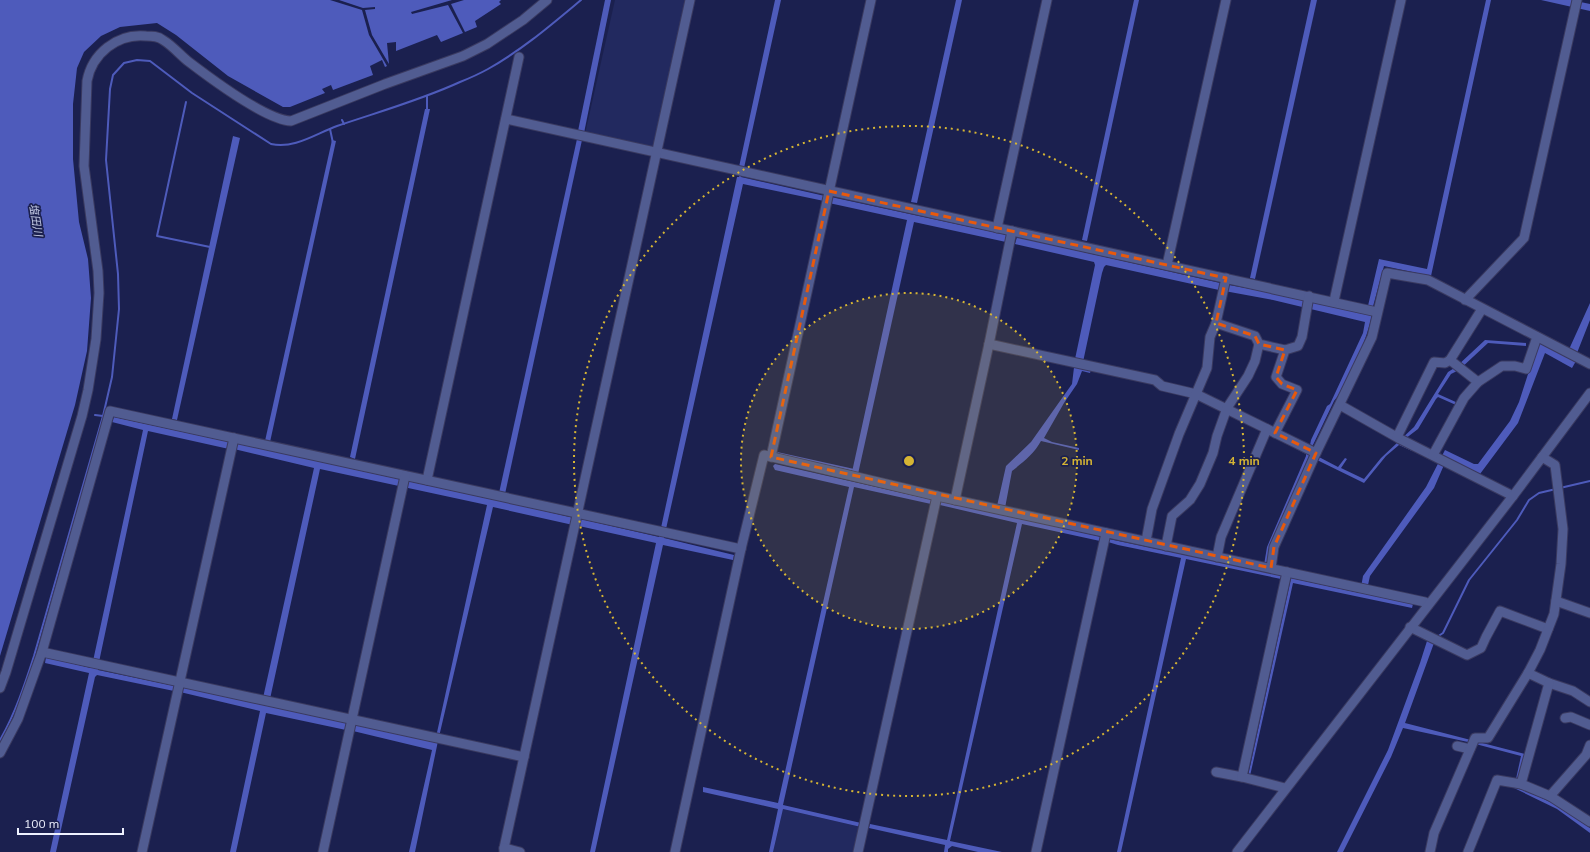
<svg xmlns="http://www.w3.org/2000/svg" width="1590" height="852" font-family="Mulish,'Noto Sans JP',sans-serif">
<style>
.built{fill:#22295f}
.water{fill:#4e5bbb}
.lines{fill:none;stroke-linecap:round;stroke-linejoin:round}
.stream{stroke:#4e5bbb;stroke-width:2}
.minor-casing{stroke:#3a3a60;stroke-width:11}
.minor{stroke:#515c91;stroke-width:9}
.marked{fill:none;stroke:#e8590c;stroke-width:3;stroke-dasharray:8 5;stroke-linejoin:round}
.ring{fill:none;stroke:#d6b534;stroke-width:2;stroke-dasharray:2 4}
.labels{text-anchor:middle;stroke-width:3.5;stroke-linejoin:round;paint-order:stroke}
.water-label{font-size:11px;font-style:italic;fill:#c8cfe8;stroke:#1b204f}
.centre{fill:#d6b534;stroke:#1b204f;stroke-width:2}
.ring-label{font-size:12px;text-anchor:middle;font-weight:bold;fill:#d6b534;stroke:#1b204f;stroke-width:3.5;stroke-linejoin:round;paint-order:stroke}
</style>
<rect width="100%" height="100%" fill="#1b204f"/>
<g class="built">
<polygon points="615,0 687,0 653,149 585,134"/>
<polygon points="783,809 861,827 855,852 773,852"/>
</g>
<g class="water">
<polygon points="0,0 330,0 362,10 369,35 387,66 385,67 382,60 370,66 373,75 333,90 331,85 322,89 325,93 290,107 283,107 228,76 176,35 157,23 120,27 101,36 84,52 77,68 73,104 73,159 79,222 88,259 91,298 87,351 75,405 0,656"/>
<polygon points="339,0 452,0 411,12 412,14 448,5 463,33 441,42 437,35 396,51 396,42 387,43 389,64 372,35 365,10 375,9 375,7 363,8"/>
<polygon points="464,0 501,0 499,2 501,4 475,21 477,27 465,32 451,4"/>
<polygon points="605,0 611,0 584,133 578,131"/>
<polygon points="775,0 781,0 744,168 743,168 741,177 825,196 824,201 743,184 664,538 734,555 733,560 663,545 595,852 590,852 656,543 579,526 579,524 573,525 493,507 438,741 415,852 409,852 432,750 353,731 354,724 436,737 487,505 320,469 270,699 263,698 314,468 234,449 235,443 350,466 353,469 495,500 504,500 506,502 574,518 580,521 581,519 659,537 737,177 739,177 741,168 739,167"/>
<polygon points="956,0 962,0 917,203 911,202"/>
<polygon points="1134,0 1139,0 1087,241 1082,240"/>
<polygon points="1311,0 1317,0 1255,279 1250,278"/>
<path d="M1486,0H1491L1431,276L1384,266L1372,310C1373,327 1346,389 1334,401L1312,447L1311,455L1309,456L1272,546L1268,563L1264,565L1267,547L1306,456V454L1268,434L1310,445L1311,440L1327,406L1330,404L1363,333L1365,322L1273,300L1219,290L1106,265L1104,267L1102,273L1083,362L1091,370L1090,373L1082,371L1077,384L1064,403L1044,438L1052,442L1079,448V450L1041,441C1034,454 1023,462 1012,471L1005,508L997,506L1006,466L1031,442L1072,384L1075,359L1095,265L1094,262L1015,244L1017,237L1229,285L1367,310L1379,259L1427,269Z"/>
<polygon points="1541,0 1571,0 1590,4 1590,11"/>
<polygon points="425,109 430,109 355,459 350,457"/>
<polygon points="233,136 240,138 177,420 172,419"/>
<polygon points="577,139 582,140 505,494 499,493"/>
<polygon points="332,140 336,141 270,442 265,441"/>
<polygon points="831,197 1007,235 1006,242 914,222 858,474 852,472 907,220 829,203"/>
<polygon points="1590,303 1590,320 1577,353 1576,361 1572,368 1545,353 1518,423 1480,474 1447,458 1434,488 1370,576 1366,594 1413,604 1412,608 1293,583 1250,776 1248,776 1291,578 1360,593 1363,576 1426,487 1445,450 1474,464 1478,464 1510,421 1519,402 1537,346 1540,343 1566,356"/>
<polygon points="1485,340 1526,343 1526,346 1488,343 1459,370 1451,374 1438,394 1458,403 1456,405 1438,397 1436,399 1418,429 1401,442 1413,448 1412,451 1399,445 1386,456 1364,483 1315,459 1317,456 1338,467 1345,458 1347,459 1341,468 1364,479 1381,458 1414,427 1448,372 1456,367"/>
<polygon points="114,417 230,442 229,449 148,431 99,662 93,661 143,430 112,422"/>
<polygon points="775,464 933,500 931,504 854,487 783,805 861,823 861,827 783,809 773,852 769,852 778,809 703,792 703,787 778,803 849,487 775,470 773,466"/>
<polygon points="941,501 1102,537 1100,541 1022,524 950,841 1002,852 978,852 952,846 948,849 948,852 944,852 945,845 869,828 870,824 947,840 1017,523 940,505"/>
<polygon points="1109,539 1281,575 1281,579 1186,559 1121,852 1117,852 1181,558 1118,545 1108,542"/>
<polygon points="1427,641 1434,643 1405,723 1525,754 1518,787 1559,806 1590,828 1590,833 1557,809 1514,788 1521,756 1468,742 1403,728 1391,757 1343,852 1337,852 1388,750 1420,663"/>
<polygon points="46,657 91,668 92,665 98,666 98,670 175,686 174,691 97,675 95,677 56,852 50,852 89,673 45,663"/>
<polygon points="182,687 347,723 346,730 266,713 236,852 230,852 260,711 180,692"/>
</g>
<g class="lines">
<g class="stream">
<polyline points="427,96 427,110"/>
<polyline points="186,102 157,236 210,247"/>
<polyline points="342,120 344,124"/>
<polyline points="330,129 333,143"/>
<polyline points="95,415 103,416"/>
<polyline points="777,453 854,470"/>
<polyline points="1560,488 1590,481"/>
<polyline points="1437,637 1443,633 1469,580 1517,520 1529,500 1539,493 1556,489"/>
<path d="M0,740C15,714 25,684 34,656L103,416L112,377L119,309L118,274L106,160L110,89L113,75L124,63L137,60L150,61L192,93L271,144C295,149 315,134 337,126C378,112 421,100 460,82C470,78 479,74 488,69C522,50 551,25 581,0"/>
</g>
<g class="minor-casing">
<g id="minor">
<polyline points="506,119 1377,312"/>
<polyline points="997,228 1047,0"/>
<polyline points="1167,265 1226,0"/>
<polyline points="1465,300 1524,238 1577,0"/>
<polyline points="1334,301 1401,0"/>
<polyline points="1216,323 1255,336 1259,344 1285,350"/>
<polyline points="989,344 1155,380 1162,386 1196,394 1316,453"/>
<polyline points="1450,360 1478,382"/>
<polyline points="1340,405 1400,439 1513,496"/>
<polyline points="1275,433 1297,390 1282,384 1276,377 1285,350 1298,346 1302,337 1309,296"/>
<polyline points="1397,437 1434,362 1445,363 1450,360 1482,309"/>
<polyline points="1433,455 1464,398 1478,382 1502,366 1515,366 1526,369 1537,337"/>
<polyline points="771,457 871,0"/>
<polyline points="427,480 519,57"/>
<polyline points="955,500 989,344 1012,231"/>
<polyline points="1146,541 1152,509 1179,434 1207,368 1210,337 1216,323 1226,278"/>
<polyline points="1166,546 1172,516 1190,500 1200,484 1213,453 1217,436 1227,408 1248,376 1255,361 1259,344"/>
<polyline points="1217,557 1221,537 1267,429"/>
<polyline points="1271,568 1274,547 1316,453 1372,337 1387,273 1428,280 1590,364"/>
<polyline points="1556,601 1590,613"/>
<polyline points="1410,627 1467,655 1481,648 1486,637 1500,611 1548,629"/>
<polyline points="42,652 524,757"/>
<polyline points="1528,673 1549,683 1573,691 1590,702"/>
<path d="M0,688L6,672L82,416L88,390L96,339L99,293L98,271L84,166L87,81C92,54 117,33 146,36C152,36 158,36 163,40C173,46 180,55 189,62C210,78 266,120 291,121L385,84L463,56L487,44L523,20L547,0"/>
<polyline points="1565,718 1571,717 1590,725"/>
<polyline points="1457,746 1470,749"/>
<polyline points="0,753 18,719 42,652 110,411 741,549"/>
<polyline points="1216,772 1242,777"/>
<polyline points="1521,784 1549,683"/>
<polyline points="1285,788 1242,777 1287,572"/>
<polyline points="1550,796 1586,755 1590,745"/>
<polyline points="504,848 690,0"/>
<polyline points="142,852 234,438"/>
<polyline points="323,852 405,476"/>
<polyline points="504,852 504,848 520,852"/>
<polyline points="675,852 741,549 764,455 937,496 1425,602 1428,605"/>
<polyline points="858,852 937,496"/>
<polyline points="1036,852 1106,533"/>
<polyline points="1237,852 1513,496 1590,393"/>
<polyline points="1430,852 1434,833 1475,738 1488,738 1528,673 1540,650 1554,614 1561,564 1563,529 1555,465 1542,457"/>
<polyline points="1468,852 1497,780 1521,784 1550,796 1590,822"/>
</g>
</g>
<use href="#minor" class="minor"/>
</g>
<path class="marked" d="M829,191L1226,278L1216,323L1255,336L1259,344L1285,350L1276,377L1282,384L1297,390L1275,433L1316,453L1274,547L1271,568L771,457Z"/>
<circle cx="909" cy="461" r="168" fill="#d6b534" fill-opacity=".12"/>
<g class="ring">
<circle cx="909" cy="461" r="168"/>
<circle cx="909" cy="461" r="335"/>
</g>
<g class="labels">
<g class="water-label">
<text transform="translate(36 220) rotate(81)" y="4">塩田川</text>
</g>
</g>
<circle cx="909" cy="461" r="6" class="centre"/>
<g class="ring-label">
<text x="1077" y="465">2 min</text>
<text x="1244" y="465">4 min</text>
</g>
<path d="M18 828v6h105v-6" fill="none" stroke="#eef1fe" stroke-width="2"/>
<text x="24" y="828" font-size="12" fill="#eef1fe" stroke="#1b204f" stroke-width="3" paint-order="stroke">100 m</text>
</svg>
